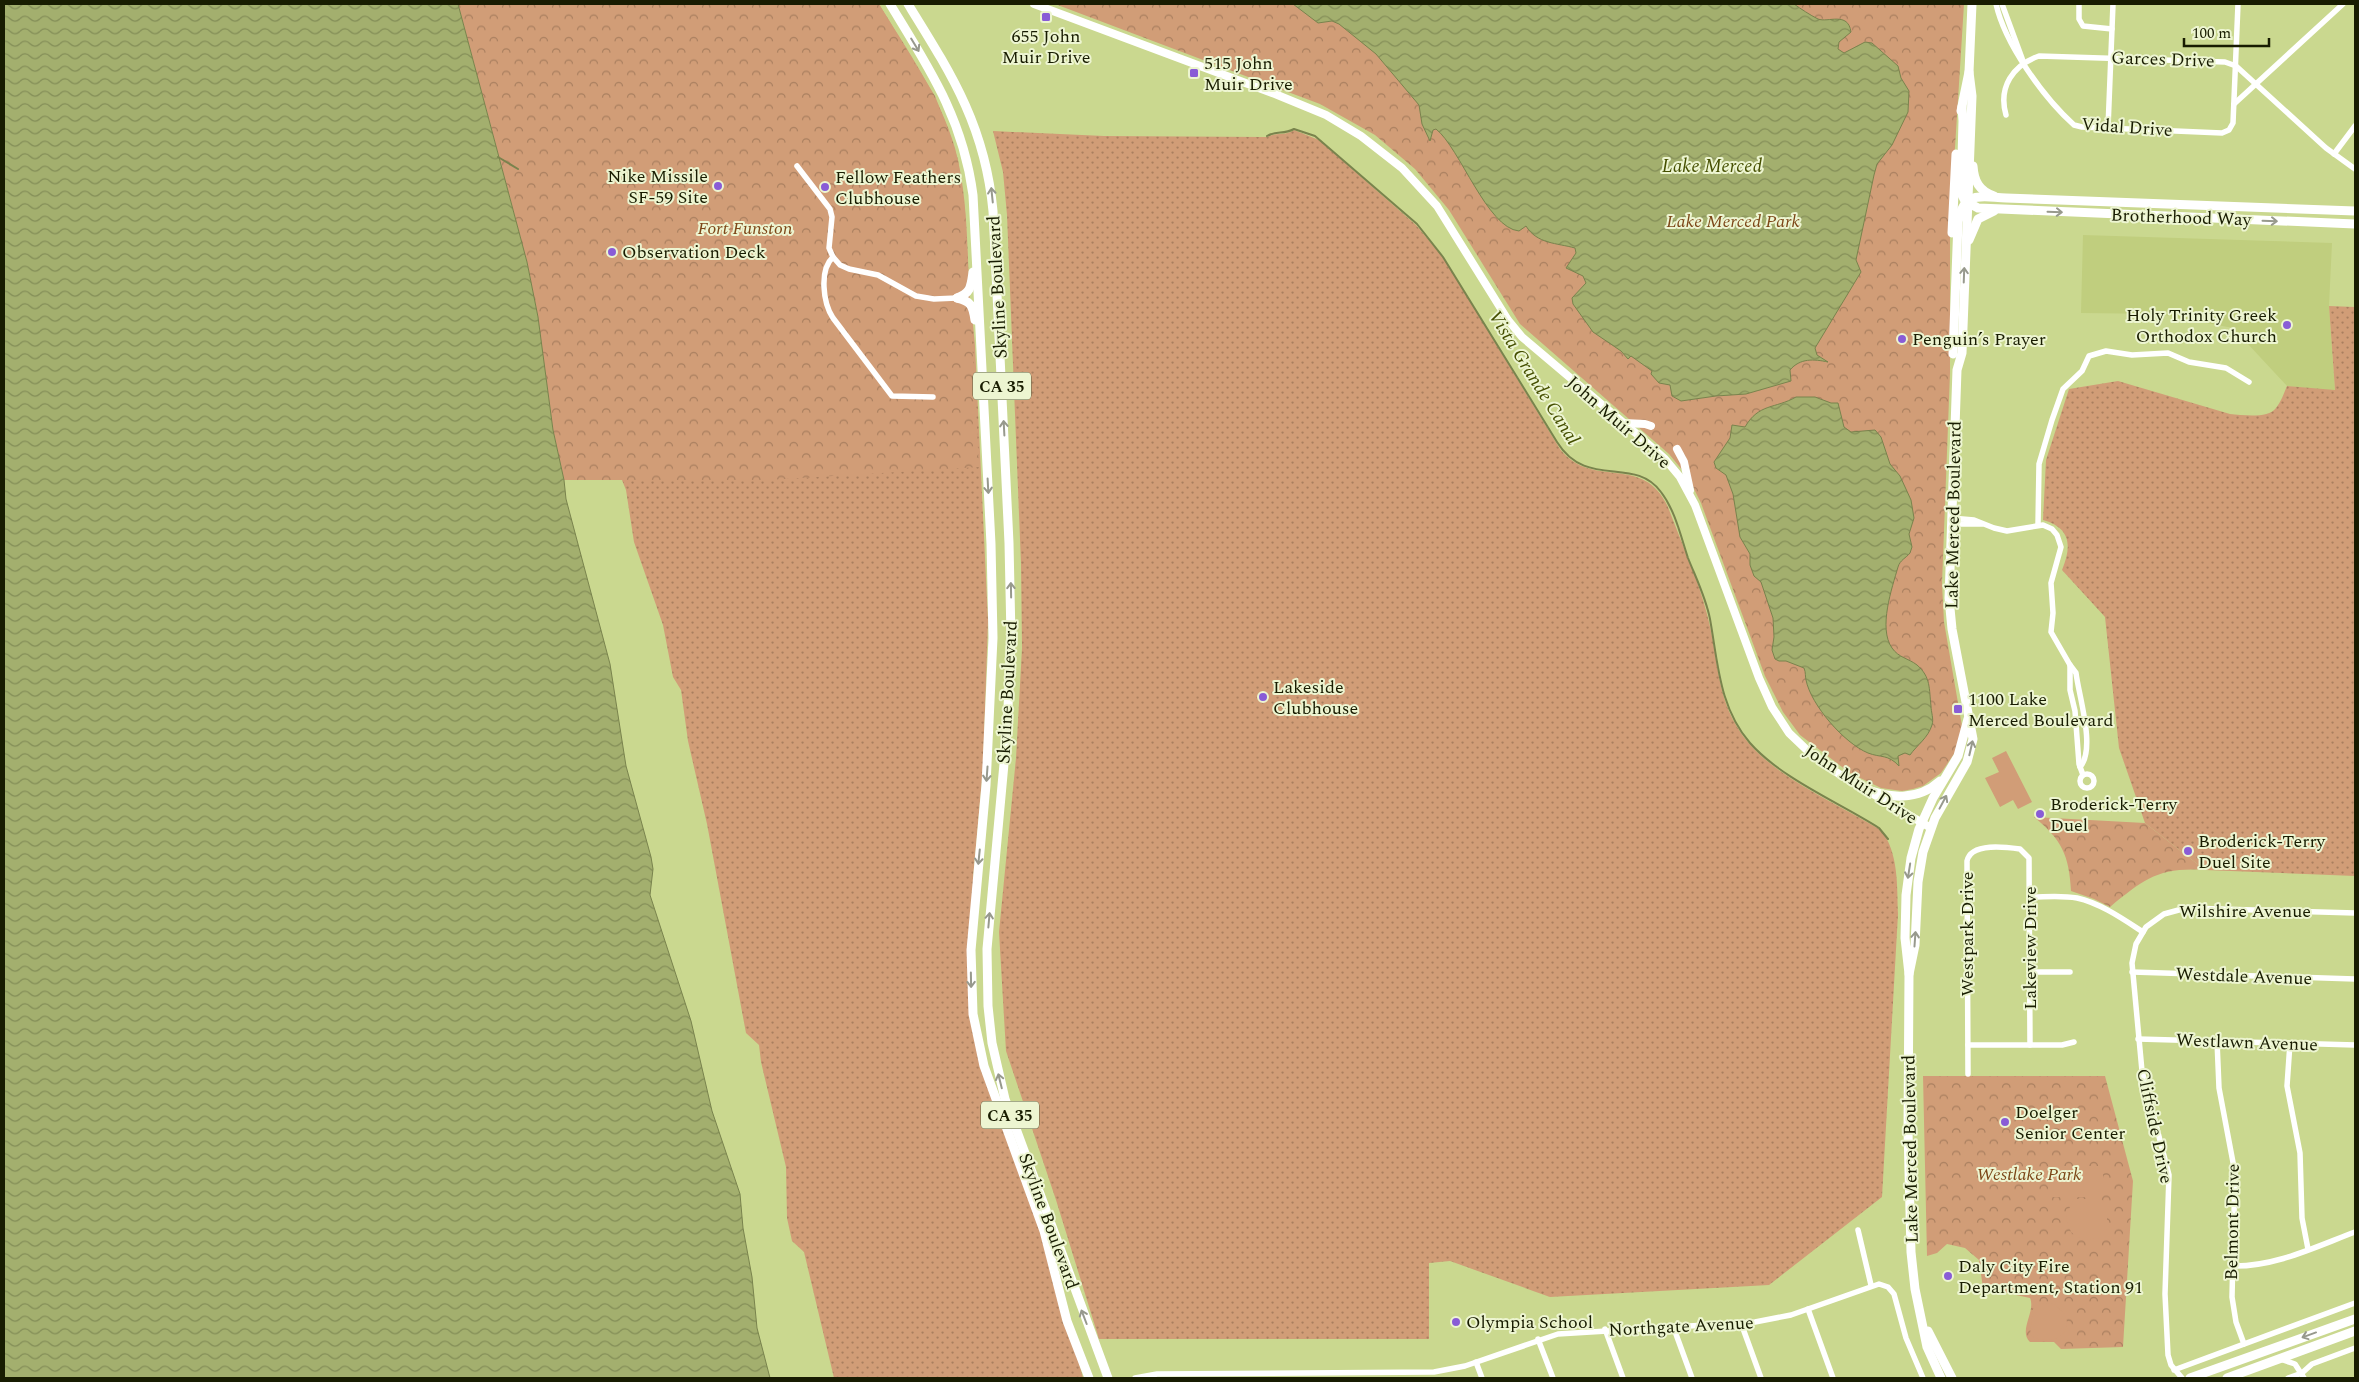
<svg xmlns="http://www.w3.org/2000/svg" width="2359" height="1382" font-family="Spectral,serif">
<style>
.built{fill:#c0ce7e}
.grass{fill:url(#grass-dots)}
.park{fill:url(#park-crowns)}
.pitch{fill:#d19d77}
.water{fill:url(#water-waves);stroke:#79834d}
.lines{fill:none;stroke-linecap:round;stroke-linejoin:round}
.stream{stroke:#79834d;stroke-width:2}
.minor{stroke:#fff;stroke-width:5.5}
.tertiary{stroke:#fff;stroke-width:8}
.secondary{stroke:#fff;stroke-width:9}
.primary{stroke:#fff;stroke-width:9}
.oneway{stroke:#97998d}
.poi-dot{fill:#895cd6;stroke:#edf5d1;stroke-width:2}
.labels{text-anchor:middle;stroke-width:4;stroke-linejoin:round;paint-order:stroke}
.shield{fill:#edf5d1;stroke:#585d3f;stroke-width:1}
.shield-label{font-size:16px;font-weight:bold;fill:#181c01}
.poi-label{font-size:18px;fill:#181c01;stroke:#edf5d1;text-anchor:start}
.street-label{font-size:18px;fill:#181c01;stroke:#edf5d1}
.park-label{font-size:18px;font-style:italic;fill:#7d4718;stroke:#edf5d1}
.water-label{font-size:19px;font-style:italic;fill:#454f00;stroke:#edf5d1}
</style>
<defs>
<pattern id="grass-dots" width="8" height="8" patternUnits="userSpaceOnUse" patternTransform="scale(1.25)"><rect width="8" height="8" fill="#d19d77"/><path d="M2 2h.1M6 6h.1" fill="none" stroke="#a97f5f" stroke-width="1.8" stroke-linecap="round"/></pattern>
<pattern id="park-crowns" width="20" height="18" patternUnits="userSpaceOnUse" patternTransform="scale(1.25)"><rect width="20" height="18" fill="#d19d77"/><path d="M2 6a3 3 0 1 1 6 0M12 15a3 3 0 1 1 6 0" fill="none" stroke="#a97f5f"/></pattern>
<pattern id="water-waves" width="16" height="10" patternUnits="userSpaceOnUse" patternTransform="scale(1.25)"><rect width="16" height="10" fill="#a3af6e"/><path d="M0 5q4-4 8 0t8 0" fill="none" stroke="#848e58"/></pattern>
</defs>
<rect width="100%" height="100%" fill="#cad88f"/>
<polygon class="built" points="2083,235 2332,243 2329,306 2335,391 2287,386 2233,328 2159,314 2081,313"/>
<g class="grass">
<path d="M879,4C907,50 940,96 955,148C967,192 967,239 969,284L963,292L972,314L975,346L988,621L983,768L973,879L975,1027L1044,1231L1083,1378H834L804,1252L792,1241L787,1218L786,1167L761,1062L759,1045L746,1033L707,824L688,741L681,690L673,677L663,625L634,542L626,490L622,480L628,460Z"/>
<path d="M1294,130L1319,140L1416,225L1443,257L1560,449C1593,491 1643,452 1668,507C1681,542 1698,578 1707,614C1721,666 1714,708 1756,751C1790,784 1841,806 1881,830C1899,853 1897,887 1898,914L1882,1197L1769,1285L1550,1297L1450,1261L1429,1263V1339H1099L1056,1200L1006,1051L999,932L1016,758L1022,648L1021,564L1007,215L1003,172L993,131L1104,136L1267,137C1277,132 1285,136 1294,130Z"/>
<path d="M2329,306L2355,307V876L2205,870L2145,823L2119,748L2105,617L2062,570C2072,546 2071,528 2043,520L2046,460L2069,389L2118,381L2230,414C2243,415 2268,419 2276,408C2281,402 2284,393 2287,386L2335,390Z"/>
</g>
<g class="park">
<polygon points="458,4 879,4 935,96 948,129 958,160 965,211 979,467 768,480 564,480 553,430 538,318 527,262"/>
<polygon points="1055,4 1964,4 1950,227 1950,373 1942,584 1944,622 1962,726 1958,748 1941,773 1923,786 1913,789 1902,791 1881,788 1850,773 1800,735 1783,712 1765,676 1701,503 1688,477 1669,454 1520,324 1449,210 1415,169 1375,135 1320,104"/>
<path d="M2034,817L2145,823L2205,870C2159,867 2144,879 2110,907L2094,899L2071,891C2069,855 2062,840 2034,817Z"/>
<path d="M1923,1076H2105L2133,1181L2123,1347L2061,1349L2054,1342H2030C2018,1331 2036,1312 2030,1298L1983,1288L1979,1260L1965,1248L1947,1244L1937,1253L1927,1256Z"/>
</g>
<g class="pitch">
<polygon points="2006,751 2032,802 2018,809 2013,800 2000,807 1985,778 1999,772 1992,758"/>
<rect x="2050" y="1166" width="53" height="31"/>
<polygon points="2074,1199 2100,1199 2107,1203 2107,1229 2099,1238 2082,1240 2071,1232 2066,1219 2067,1213"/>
<path d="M2041,1303L2054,1304L2065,1314C2076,1343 2038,1345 2030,1334L2033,1309Z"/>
</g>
<g class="water">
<polygon points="4,4 458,4 527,262 538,317 553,430 564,480 566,499 610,664 626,766 651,857 653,869 650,895 691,1021 712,1111 740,1194 743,1228 752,1277 757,1328 770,1378 4,1378"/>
<path d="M1293,4H1794C1801,9 1810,15 1818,19C1828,23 1848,11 1851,32L1839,42L1838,49L1844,53L1865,42L1872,43L1898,66L1901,78L1909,91L1908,112L1892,145L1877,164L1874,175L1856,260L1861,272L1815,348L1817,355L1828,362C1814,359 1800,358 1790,370L1791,381L1746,394L1716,396L1681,401L1672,396L1670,385L1659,383L1651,374L1652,371L1631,356L1628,359L1621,351L1593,332L1573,304L1572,298L1586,283L1583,276L1566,268L1576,253L1575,248C1557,243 1537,244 1526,226L1519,231C1487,228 1460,148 1436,129L1433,130L1430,141L1422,124L1419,105L1376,54L1339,24L1332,21L1318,23Z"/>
<path d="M1796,397H1815L1831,403H1838L1844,427L1851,432L1875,430L1881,437L1890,464L1900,476L1911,500L1914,518L1909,534L1912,547L1910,553C1906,558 1900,560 1898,567C1892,588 1878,628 1892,648C1899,658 1908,658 1917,665C1931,677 1929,689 1931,706C1931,712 1934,719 1932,725C1928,738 1917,745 1910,755L1905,753L1898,756L1899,766C1888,754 1881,758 1868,753C1844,743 1811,705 1806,680C1805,676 1806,673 1804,668L1786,661H1779L1775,659L1772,650L1774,637L1773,618L1761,582L1754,576L1750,565V554L1740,537L1733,494L1726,475L1716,468L1714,462L1730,438L1732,425L1745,427C1759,403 1775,409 1796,397Z"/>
</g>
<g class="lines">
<g class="stream">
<path d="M1267,136C1277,130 1283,135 1294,129L1315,136L1417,224L1443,257L1557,442C1587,490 1634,455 1661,492C1675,510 1681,537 1688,558C1696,578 1706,598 1710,619C1718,663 1719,707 1750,743C1782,779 1838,802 1879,828L1888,839"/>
<polyline points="498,157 518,169"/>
</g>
<g class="minor">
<path d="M1996,4C2005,44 2043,97 2074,125L2082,127L2222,133L2229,130L2233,123L2238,4"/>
<polyline points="2002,4 2023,61"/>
<polyline points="2079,4 2079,19 2083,26 2112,29"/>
<polyline points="2234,104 2343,4"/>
<path d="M2006,115C1998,87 2013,65 2039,56L2225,62L2236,66L2326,148L2355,169"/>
<polyline points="2108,128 2113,4"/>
<polyline points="2334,154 2355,126"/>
<polyline points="797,166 830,209 832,217 829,248 833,257 840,265 849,269 878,275 916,296 934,299 957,298"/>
<path d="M833,257C819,270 823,303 833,318L892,396L933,397"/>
<polyline points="1951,518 1974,520 1994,528 2007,531 2043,525 2052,529 2057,535 2061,547 2051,583 2053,613 2051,632 2070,665 2070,690 2075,711 2079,764 2083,775"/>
<polyline points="1951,524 1982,524"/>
<polyline points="2038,525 2039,464 2052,420 2063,389 2082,371 2089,356 2106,351 2132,355 2168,353 2189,362 2226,368 2249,382"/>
<path d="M2070,665L2076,673C2079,697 2096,749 2080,767"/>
<circle cx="2087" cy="781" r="7"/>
<path d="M2030,897C2045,897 2061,895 2077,898C2100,903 2123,919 2143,932"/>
<polyline points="2030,972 2070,972"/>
<polyline points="2132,972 2355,979"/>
<polyline points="2138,1039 2355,1045"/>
<polyline points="2217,1041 2219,1088 2235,1173 2232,1297 2236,1322 2244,1344"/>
<polyline points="2290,1043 2287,1086 2300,1153 2302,1218 2308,1249"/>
<polyline points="1968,1045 2062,1045 2074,1042"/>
<path d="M1968,1074L1967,861C1971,842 2006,847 2020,849L2029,858L2030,1045"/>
<polyline points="1858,1230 1871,1285"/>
<path d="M2232,1266C2275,1267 2315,1247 2355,1232"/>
<polyline points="1808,1309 1833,1378"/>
<polyline points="1741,1323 1761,1378"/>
<polyline points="1673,1326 1692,1378"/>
<polyline points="1605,1329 1623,1378"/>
<polyline points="1538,1339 1553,1378"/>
<polyline points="2280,1359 2295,1364 2304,1378"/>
<polyline points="1476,1362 1482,1378"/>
<polyline points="2174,1370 2355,1303"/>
<polyline points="1135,1378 1157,1374 1434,1372 1465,1366 1558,1334 1755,1322 1791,1315 1879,1284 1888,1287 1894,1294 1906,1338 1923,1378"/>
<polyline points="2182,1378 2171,1365 2168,1355 2165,1294 2169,1175 2142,1071 2132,963 2136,944 2146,927 2164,914 2186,908 2355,913"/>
<polyline points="2288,1378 2302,1373 2312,1364 2355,1348"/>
</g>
<g class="tertiary">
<polyline points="1034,4 1275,94 1326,115 1361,136 1402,168 1437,206 1508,320 1522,337 1638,435 1665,459 1680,477 1695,505 1759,678 1772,707 1789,733 1810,753 1839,774 1931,828"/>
<polyline points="1624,423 1645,424 1651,426"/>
<polyline points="1677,449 1684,462 1690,490"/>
</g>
<g class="secondary">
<polyline points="1962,107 1963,121 1961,193 1965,201 1978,208 2355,224"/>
<polyline points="1961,111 1969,72 1972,4"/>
<path d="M1973,166C1974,181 1979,191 1994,196"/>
<polyline points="1952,233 1956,154"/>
<polyline points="1969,240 1978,219 1994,211"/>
<path d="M1953,354L1958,222C1964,190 1980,197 2006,198L2355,211"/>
<path d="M1863,788C1889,799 1918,801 1940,781"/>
<polyline points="1909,974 1915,945 1918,882 1923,852 1935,818 1967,762 1973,739 1952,629 1949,598 1957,370 1962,353 1972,96 1969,72"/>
<polyline points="1928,1331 1952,1378"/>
<polyline points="1941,1378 1927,1347 1915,1289 1911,1252 1908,1130 1909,974 1905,938 1906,895 1911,858 1919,829 1933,798 1958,756 1968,719"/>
</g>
<g class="primary">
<path d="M890,4C929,68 963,118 973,195L991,544L993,638L986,785L971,950L973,1014L984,1066L1044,1231L1067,1321L1089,1378"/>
<path d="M908,4C952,75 985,126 993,211L1009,543L1011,637L1007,731L987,949L988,1006L992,1043L1005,1099L1108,1378"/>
<path d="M957,298C971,301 973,306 975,320"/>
<path d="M957,298C971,293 971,286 973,272"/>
<polyline points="2190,1378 2355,1319"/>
<polyline points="2227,1378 2355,1331"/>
</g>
</g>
<defs><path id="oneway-shaft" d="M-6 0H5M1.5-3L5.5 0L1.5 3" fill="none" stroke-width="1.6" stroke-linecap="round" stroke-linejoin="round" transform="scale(1.25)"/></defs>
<g class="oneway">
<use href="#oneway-shaft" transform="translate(915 45) rotate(59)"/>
<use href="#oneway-shaft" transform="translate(992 195) rotate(-96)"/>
<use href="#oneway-shaft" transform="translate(2055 212) rotate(2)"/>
<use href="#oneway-shaft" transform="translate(2270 221) rotate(2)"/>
<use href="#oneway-shaft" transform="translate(1964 275) rotate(-88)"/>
<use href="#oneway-shaft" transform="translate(1004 428) rotate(-93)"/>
<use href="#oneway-shaft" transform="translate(988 486) rotate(87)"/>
<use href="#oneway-shaft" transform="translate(1011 590) rotate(-91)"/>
<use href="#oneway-shaft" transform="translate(1971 748) rotate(-77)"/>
<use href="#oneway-shaft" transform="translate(987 774) rotate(94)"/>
<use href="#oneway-shaft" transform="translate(1943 802) rotate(-62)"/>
<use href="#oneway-shaft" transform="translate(979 857) rotate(96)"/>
<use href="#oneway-shaft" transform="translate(1909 871) rotate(99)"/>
<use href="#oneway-shaft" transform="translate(989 920) rotate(-85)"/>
<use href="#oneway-shaft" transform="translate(1915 939) rotate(-86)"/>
<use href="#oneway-shaft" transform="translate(971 980) rotate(89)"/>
<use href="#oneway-shaft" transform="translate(1000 1081) rotate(-104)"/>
<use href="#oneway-shaft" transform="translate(1084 1317) rotate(-111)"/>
<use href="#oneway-shaft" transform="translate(2309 1335) rotate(160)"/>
</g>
<g class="poi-dot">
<rect x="1041" y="12" width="10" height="10" rx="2.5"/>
<rect x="1189" y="68" width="10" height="10" rx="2.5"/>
<circle cx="718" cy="186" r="5"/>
<circle cx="825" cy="187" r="5"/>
<circle cx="612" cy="252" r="5"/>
<circle cx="2287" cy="325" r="5"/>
<circle cx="1902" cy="339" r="5"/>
<circle cx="1263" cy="697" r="5"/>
<rect x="1953" y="704" width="10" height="10" rx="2.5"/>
<circle cx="2040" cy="814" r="5"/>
<circle cx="2188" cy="851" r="5"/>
<circle cx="2005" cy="1122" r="5"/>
<circle cx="1948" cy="1276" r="5"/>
<circle cx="1456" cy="1322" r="5"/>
</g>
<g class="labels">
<g class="shield">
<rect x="973" y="372.5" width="58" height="27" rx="4"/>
<rect x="981" y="1101.5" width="58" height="27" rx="4"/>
</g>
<g class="shield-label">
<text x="1002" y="392">CA 35</text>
<text x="1010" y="1121">CA 35</text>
</g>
<g class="poi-label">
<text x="1046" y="42" text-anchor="middle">655 John<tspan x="1046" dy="21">Muir Drive</tspan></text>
<text x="1204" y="69">515 John<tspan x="1204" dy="21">Muir Drive</tspan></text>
<text x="708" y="182" text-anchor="end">Nike Missile<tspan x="708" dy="21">SF-59 Site</tspan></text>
<text x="835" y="183">Fellow Feathers<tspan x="835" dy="21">Clubhouse</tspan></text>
<text x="622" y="258">Observation Deck</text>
<text x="2277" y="321" text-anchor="end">Holy Trinity Greek<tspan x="2277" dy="21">Orthodox Church</tspan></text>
<text x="1912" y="345">Penguin’s Prayer</text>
<text x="1273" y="693">Lakeside<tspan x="1273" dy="21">Clubhouse</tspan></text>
<text x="1968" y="705">1100 Lake<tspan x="1968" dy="21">Merced Boulevard</tspan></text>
<text x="2050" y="810">Broderick-Terry<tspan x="2050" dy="21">Duel</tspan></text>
<text x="2198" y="847">Broderick-Terry<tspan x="2198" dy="21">Duel Site</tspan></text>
<text x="2015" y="1118">Doelger<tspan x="2015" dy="21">Senior Center</tspan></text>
<text x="1958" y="1272">Daly City Fire<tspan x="1958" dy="21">Department, Station 91</tspan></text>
<text x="1466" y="1328">Olympia School</text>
</g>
<g class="street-label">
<text transform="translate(2163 59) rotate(2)" y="6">Garces Drive</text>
<text transform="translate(2127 127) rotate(4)" y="6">Vidal Drive</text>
<text transform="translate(2181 217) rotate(2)" y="6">Brotherhood Way</text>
<text transform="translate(997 287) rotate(-93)" y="6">Skyline Boulevard</text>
<text transform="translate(1619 422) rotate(41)" y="6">John Muir Drive</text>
<text transform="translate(1953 515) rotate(-89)" y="6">Lake Merced Boulevard</text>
<text transform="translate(1007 692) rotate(-87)" y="6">Skyline Boulevard</text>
<text transform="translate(1861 784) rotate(33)" y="6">John Muir Drive</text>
<text x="2245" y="917">Wilshire Avenue</text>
<text transform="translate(1967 934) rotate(-90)" y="6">Westpark Drive</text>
<text transform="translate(2030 948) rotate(-90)" y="6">Lakeview Drive</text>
<text transform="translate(2244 976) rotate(2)" y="6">Westdale Avenue</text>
<text transform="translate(2247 1042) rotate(2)" y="6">Westlawn Avenue</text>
<text transform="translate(2155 1126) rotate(78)" y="6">Cliffside Drive</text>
<text transform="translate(1910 1149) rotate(-91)" y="6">Lake Merced Boulevard</text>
<text transform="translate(1049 1221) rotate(70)" y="6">Skyline Boulevard</text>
<text transform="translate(2232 1222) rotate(-89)" y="6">Belmont Drive</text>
<text transform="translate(1681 1326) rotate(-3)" y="6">Northgate Avenue</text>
</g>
<g class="park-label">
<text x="1733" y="227">Lake Merced Park</text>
<text x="745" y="234">Fort Funston</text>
<text x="2029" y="1180">Westlake Park</text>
</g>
<g class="water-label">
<text x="1712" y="172">Lake Merced</text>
<text transform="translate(1535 377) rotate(58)" y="7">Vista Grande Canal</text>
</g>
</g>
<rect width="2359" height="1382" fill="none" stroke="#181c01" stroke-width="10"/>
<path d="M2184 38v8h85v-8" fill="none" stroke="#181c01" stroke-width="2.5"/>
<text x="2192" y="38" font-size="15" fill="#181c01" stroke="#edf5d1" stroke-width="4" paint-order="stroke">100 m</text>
</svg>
